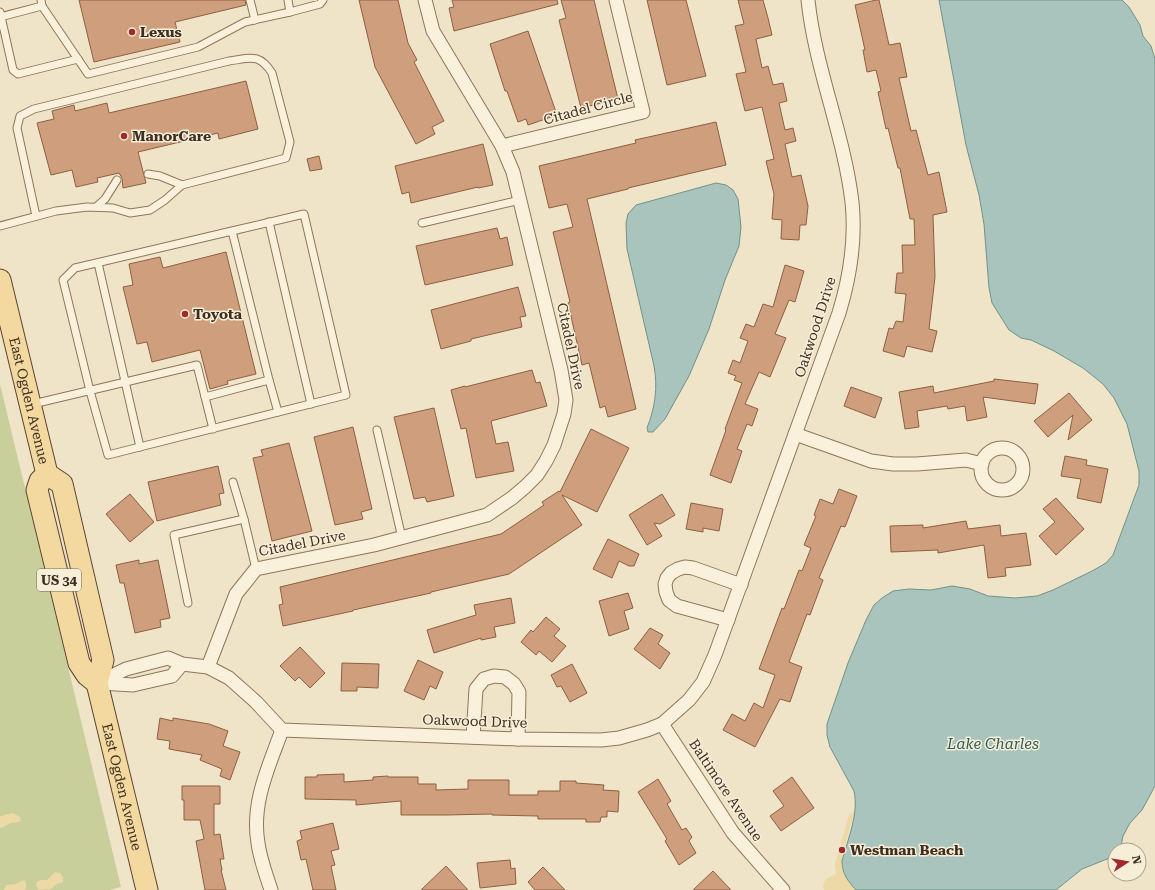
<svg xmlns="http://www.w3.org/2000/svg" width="1155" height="890" font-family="'Roboto Serif',serif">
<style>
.green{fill:#c9cf9b}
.sand{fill:#ecd9a5}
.water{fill:#a9c4bc;stroke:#6f938a}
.building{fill:#cf9f7d;stroke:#8d5f41}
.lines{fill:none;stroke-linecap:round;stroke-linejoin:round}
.lane-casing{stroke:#8d765c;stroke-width:9}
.street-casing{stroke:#8d765c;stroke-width:15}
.primary-casing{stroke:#5b4430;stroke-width:23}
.lane{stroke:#faf1dc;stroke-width:7}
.street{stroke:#faf1dc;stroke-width:13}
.primary{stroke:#f3d9a0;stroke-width:21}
.poi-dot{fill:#9e2a2b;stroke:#f7eed8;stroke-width:1.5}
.labels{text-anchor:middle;stroke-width:3;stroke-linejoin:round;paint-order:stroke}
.shield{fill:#f7eed8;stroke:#756857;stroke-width:1}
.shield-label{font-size:13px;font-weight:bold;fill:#3d2e20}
.poi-label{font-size:14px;font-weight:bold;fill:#3d2e20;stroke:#f7eed8;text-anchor:start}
.street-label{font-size:14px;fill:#3d2e20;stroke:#f7eed8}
.water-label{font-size:15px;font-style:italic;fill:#2f5d5a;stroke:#f7eed8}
</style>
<rect width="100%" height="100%" fill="#f0e4c8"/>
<polygon class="green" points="0,384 121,887 109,890 0,890"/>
<g class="sand">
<path d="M855,811C852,823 839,859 842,869C844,878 851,884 856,890H824L823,885L826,879L836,874L835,864L849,815Z"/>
<path d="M13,813L20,817L21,821C17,823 15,822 11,823C6,824 5,828 0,828V816Z"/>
<polygon points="55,872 60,873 63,877 63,882 55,885 51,889 38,890 36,885 37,882 41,880 47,880"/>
<path d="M23,880C27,882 27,886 25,890H4L6,885L16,884Z"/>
</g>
<g class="water">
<path d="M939,0H1122L1129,7L1140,25L1143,36L1151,46L1155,59V786L1142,810L1130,823L1123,836L1121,846L1118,850H1115V854L1112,857L1082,869L1056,890H856C848,881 842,874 842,861C848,838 859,814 854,791L830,747L827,735V724L848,663L866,620L874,605L882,598L893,591L909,589L931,590L952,586L970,589L988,596L1015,598L1037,596L1053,590L1092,571L1106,563L1113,555L1139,485V471L1127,424L1114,398L1103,384L1083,368L1054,351L1031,340L1021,338L1009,330L992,303L989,288L984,224L979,195L966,145Z"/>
<path d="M716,183L726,185L733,190L738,199L741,227L739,246L725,280L709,329L689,376L665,419L653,432H648L647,428C655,408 658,387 654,366L627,249L626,223L628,214L636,205Z"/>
</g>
<g class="building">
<polygon points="79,0 245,0 246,5 175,22 180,42 94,62"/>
<polygon points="359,0 398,0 408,43 417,60 414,62 444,121 432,127 435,134 416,144 375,67"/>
<polygon points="452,0 557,0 558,4 454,31 449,8 454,7"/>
<polygon points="561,0 594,0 618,99 581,108 559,20 566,18"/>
<polygon points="647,0 686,0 706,76 667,85"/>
<polygon points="738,0 763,0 768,18 772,35 756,39 762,68 768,66 773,85 783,83 787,101 779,103 785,130 793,128 796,141 785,144 792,177 801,175 808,206 806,225 800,225 799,240 781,239 782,220 772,219 774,194 766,161 774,159 762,107 745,111 736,74 746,72 735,26 744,24"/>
<polygon points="876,0 879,0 889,45 900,43 907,77 899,78 911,131 916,130 928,175 939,172 947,212 933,215 935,277 929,329 937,331 932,352 907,346 904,357 883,351 889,328 893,329 896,321 903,322 906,294 895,293 897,273 903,273 902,245 915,245 914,219 910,219 900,168 898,168 888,128 886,129 878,92 881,91 876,70 867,72 863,50 865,50 855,5"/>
<polygon points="528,31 557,115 528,125 526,119 518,122 507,91 505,91 490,44"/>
<polygon points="246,81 258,129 219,139 218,133 138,152 146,183 123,188 122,178 119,173 97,178 98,182 76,187 72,170 51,175 37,123 54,119 52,111 74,105 75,111 107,103 109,113"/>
<polygon points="716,122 726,165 628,188 628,189 587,199 636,409 608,417 605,406 600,408 589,363 582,365 568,303 570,302 553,232 573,227 567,204 549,208 539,166 636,143 635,140"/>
<polygon points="483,144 493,185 478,188 478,187 411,203 409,192 402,194 395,166"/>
<polygon points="319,156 322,169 310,171 307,159"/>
<polygon points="497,228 500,239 507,237 513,265 425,285 416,246"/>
<polygon points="226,252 256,374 227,381 228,384 210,389 200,350 152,362 147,342 137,344 123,287 133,285 129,264 160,257 163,268"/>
<polygon points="785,265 804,271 795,302 789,300 775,334 786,338 770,377 759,372 745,404 758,409 752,426 747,424 737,449 742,451 731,483 710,475 726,430 725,429 742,383 734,380 736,376 728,373 733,360 740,363 748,341 740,338 746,324 754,327 763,304 773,307"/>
<polygon points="518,287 526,316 520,317 522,327 471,339 471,341 441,349 431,310"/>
<polygon points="532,370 536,383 540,382 547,406 491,421 496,444 508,442 514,471 476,478 466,428 461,429 451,390 465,386 465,387"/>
<polygon points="994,379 1038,384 1035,404 983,397 987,417 967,421 965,406 948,409 947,406 917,411 919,427 905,429 899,392 933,386 934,393 994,381"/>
<polygon points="851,387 882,398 875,418 844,406"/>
<polygon points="1069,393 1092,420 1068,440 1073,415 1048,437 1034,421"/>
<polygon points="434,408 454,496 427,502 425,497 414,499 394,417"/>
<polygon points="353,427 372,509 361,512 363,519 335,525 314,437"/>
<polygon points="591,429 629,448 597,512 562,495 582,525 509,574 431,592 431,593 353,610 353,611 283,626 279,605 283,604 280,587 501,534 544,505 542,502 559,491 560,492"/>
<polygon points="289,443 312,531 272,541 253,458 263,456 261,450"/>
<polygon points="1065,456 1087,460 1086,465 1108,469 1101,503 1077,498 1081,479 1061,476"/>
<polygon points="218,466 224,493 219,494 221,505 157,521 148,482"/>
<polygon points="839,489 857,496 845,527 841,526 819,578 823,580 810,615 807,614 789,662 802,667 790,702 780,699 755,747 723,730 732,714 745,721 754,703 763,708 775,675 759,669 782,608 784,609 799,570 802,571 811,548 804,545 816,516 814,515 820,499 833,504"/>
<polygon points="130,494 154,522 130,542 106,514"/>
<polygon points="662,494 675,515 660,524 654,523 662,536 647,545 629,515"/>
<polygon points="1056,498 1084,529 1056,555 1039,536 1055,522 1043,509"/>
<polygon points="691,503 723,509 719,531 703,528 703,532 686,529"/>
<polygon points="966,521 968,529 1000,525 1001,536 1026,533 1031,565 1005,568 1006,576 988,578 984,545 938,553 938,550 891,552 890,526 923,525 923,528"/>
<polygon points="608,539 639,554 634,566 629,566 619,561 612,578 593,569"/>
<polygon points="139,560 139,564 158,560 170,618 160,620 161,627 135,633 124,583 120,583 116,565"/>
<polygon points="628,593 633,608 624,611 629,629 609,636 599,601"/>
<polygon points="511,598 515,623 494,627 496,637 481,640 481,638 434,653 427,630 476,615 474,605"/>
<polygon points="546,617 560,629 554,636 566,646 552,662 539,651 536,655 521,642 531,630 533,632"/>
<polygon points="650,628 663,635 658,644 670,653 660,669 634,649"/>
<polygon points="300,647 325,673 310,688 299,677 295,681 280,666"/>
<polygon points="418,660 443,672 436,689 430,686 424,700 404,691"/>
<polygon points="342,663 379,664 378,688 357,687 357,691 341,691"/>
<polygon points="572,664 587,693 570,702 561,686 557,687 551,675"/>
<polygon points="160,718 173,721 173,718 209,724 228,731 223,746 240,752 230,780 220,776 222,769 200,760 202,755 169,749 170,741 157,739"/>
<polygon points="344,774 344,782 373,780 373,777 388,776 388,777 418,777 418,784 436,784 436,790 468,789 468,780 509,780 509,795 538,795 538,791 560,791 560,781 576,781 576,783 604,785 603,790 619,791 618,812 607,811 607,817 601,817 600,822 586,822 586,819 538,819 538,816 492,815 492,814 446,815 401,815 401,801 356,805 356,800 305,799 305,777 317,777 317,775"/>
<polygon points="792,777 814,808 781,831 770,816 784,806 773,791"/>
<polygon points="658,779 671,801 667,804 682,830 686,828 692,837 689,841 696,853 679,865 665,841 667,839 638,792"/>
<polygon points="182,786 220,786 220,804 214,804 214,835 220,834 224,859 220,859 222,870 221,870 226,890 205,890 196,841 204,839 200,820 184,820 184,800 182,800"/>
<polygon points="333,823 339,849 331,851 335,865 331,866 336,890 313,890 306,859 301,860 297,841 302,839 300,831"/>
<polygon points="510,860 511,869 515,868 516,884 480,888 477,863"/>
<polygon points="446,866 468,890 421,890"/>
<polygon points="543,867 565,890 535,890 528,882"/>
<polygon points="713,871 731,890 693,890"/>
</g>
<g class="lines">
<g class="lane-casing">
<g id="lane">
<polyline points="250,0 255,20"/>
<polyline points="42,6 88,74 198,47 245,22 290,12 288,0"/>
<polyline points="0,12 13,70 18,74 78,59"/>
<polyline points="290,12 320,4 323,0"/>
<polyline points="0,17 42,6 41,0"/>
<polyline points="148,174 160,176 182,185"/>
<polyline points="96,207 105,199 117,180"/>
<polyline points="269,222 311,404"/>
<polyline points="422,223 520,200"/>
<path d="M0,226L56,211L87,207L113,208L130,213L150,210L165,200L182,185L286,158L290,142L272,73C259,53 251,58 229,61L34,109L20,116L17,128L36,216"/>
<polyline points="98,263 140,447"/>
<polyline points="269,380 278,412"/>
<polyline points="205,397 213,429"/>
<polyline points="33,404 197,365 205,397 269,380 232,231 304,214 346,395 108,455 90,391 63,280 75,268 232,231"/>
<polyline points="377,430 402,538"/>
<polyline points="233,482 244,519 256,569"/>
<polyline points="188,603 174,535 244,519"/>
</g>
</g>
<g class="street-casing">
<g id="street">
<polyline points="502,146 643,112 616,0"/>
<polyline points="795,434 871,461 893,464 917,464 966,460 982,464"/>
<circle cx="1002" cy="469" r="21"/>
<polyline points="728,620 677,606 669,600 666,592 665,584 667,578 671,573 678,569 685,567 693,568 741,585"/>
<polyline points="208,667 236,594 256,569 374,545 487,515 512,498 525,487 537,475 546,461 554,445 564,414 566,400 561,370 513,172 502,146 433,31 425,0"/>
<path d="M97,683L126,669L168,658L182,664L208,667L229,678L256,702L282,730L518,739L601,740L619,738L647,730L662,724L689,700L703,682L715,655L839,313C850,277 856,240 852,202C844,134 815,68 808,0"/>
<polyline points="99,683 133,685 172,676 182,664"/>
<polyline points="662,724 733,833 783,890"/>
<polyline points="473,737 476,689 484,679 494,676 505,677 514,684 519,692 518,739"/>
<path d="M271,890C266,874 260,859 258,843C251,803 269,766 282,730"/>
</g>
</g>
<g class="primary-casing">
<g id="primary">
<path id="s1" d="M0,280L47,474L62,484L103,660L97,683L147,890"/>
<polyline points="47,474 40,481 37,490 79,663 87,675 97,683"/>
</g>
</g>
<use href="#lane" class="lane"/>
<use href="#street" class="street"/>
<use href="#primary" class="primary"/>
</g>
<g class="poi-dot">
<circle cx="132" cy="32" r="4"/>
<circle cx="124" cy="136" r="4"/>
<circle cx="185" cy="314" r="4"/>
<circle cx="842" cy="850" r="4"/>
</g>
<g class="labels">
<rect class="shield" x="37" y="569" width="44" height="22" rx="3"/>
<g class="shield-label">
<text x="59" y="585">US 34</text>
</g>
<g class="poi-label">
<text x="140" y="37">Lexus</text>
<text x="132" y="141">ManorCare</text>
<text x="193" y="319">Toyota</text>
<text x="850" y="855">Westman Beach</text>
</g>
<g class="street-label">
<text transform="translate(588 108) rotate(-15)" y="5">Citadel Circle</text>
<text transform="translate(815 327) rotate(-72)" y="5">Oakwood Drive</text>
<text transform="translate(571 346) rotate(78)" y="5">Citadel Drive</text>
<text dy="5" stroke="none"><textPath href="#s1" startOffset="124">East Ogden Avenue</textPath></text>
<text transform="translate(302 543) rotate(-11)" y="5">Citadel Drive</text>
<text transform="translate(475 721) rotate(2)" y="5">Oakwood Drive</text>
<text dy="5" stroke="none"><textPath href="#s1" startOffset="529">East Ogden Avenue</textPath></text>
<text transform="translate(726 790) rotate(56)" y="5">Baltimore Avenue</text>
</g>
<g class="water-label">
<text x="993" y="749">Lake Charles</text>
</g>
</g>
<g transform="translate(1127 862) rotate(78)"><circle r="19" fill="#f7eed8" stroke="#ada18e"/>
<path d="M0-3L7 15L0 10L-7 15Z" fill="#9e2a2b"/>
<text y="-6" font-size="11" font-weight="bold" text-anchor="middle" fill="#3d2e20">N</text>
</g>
</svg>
